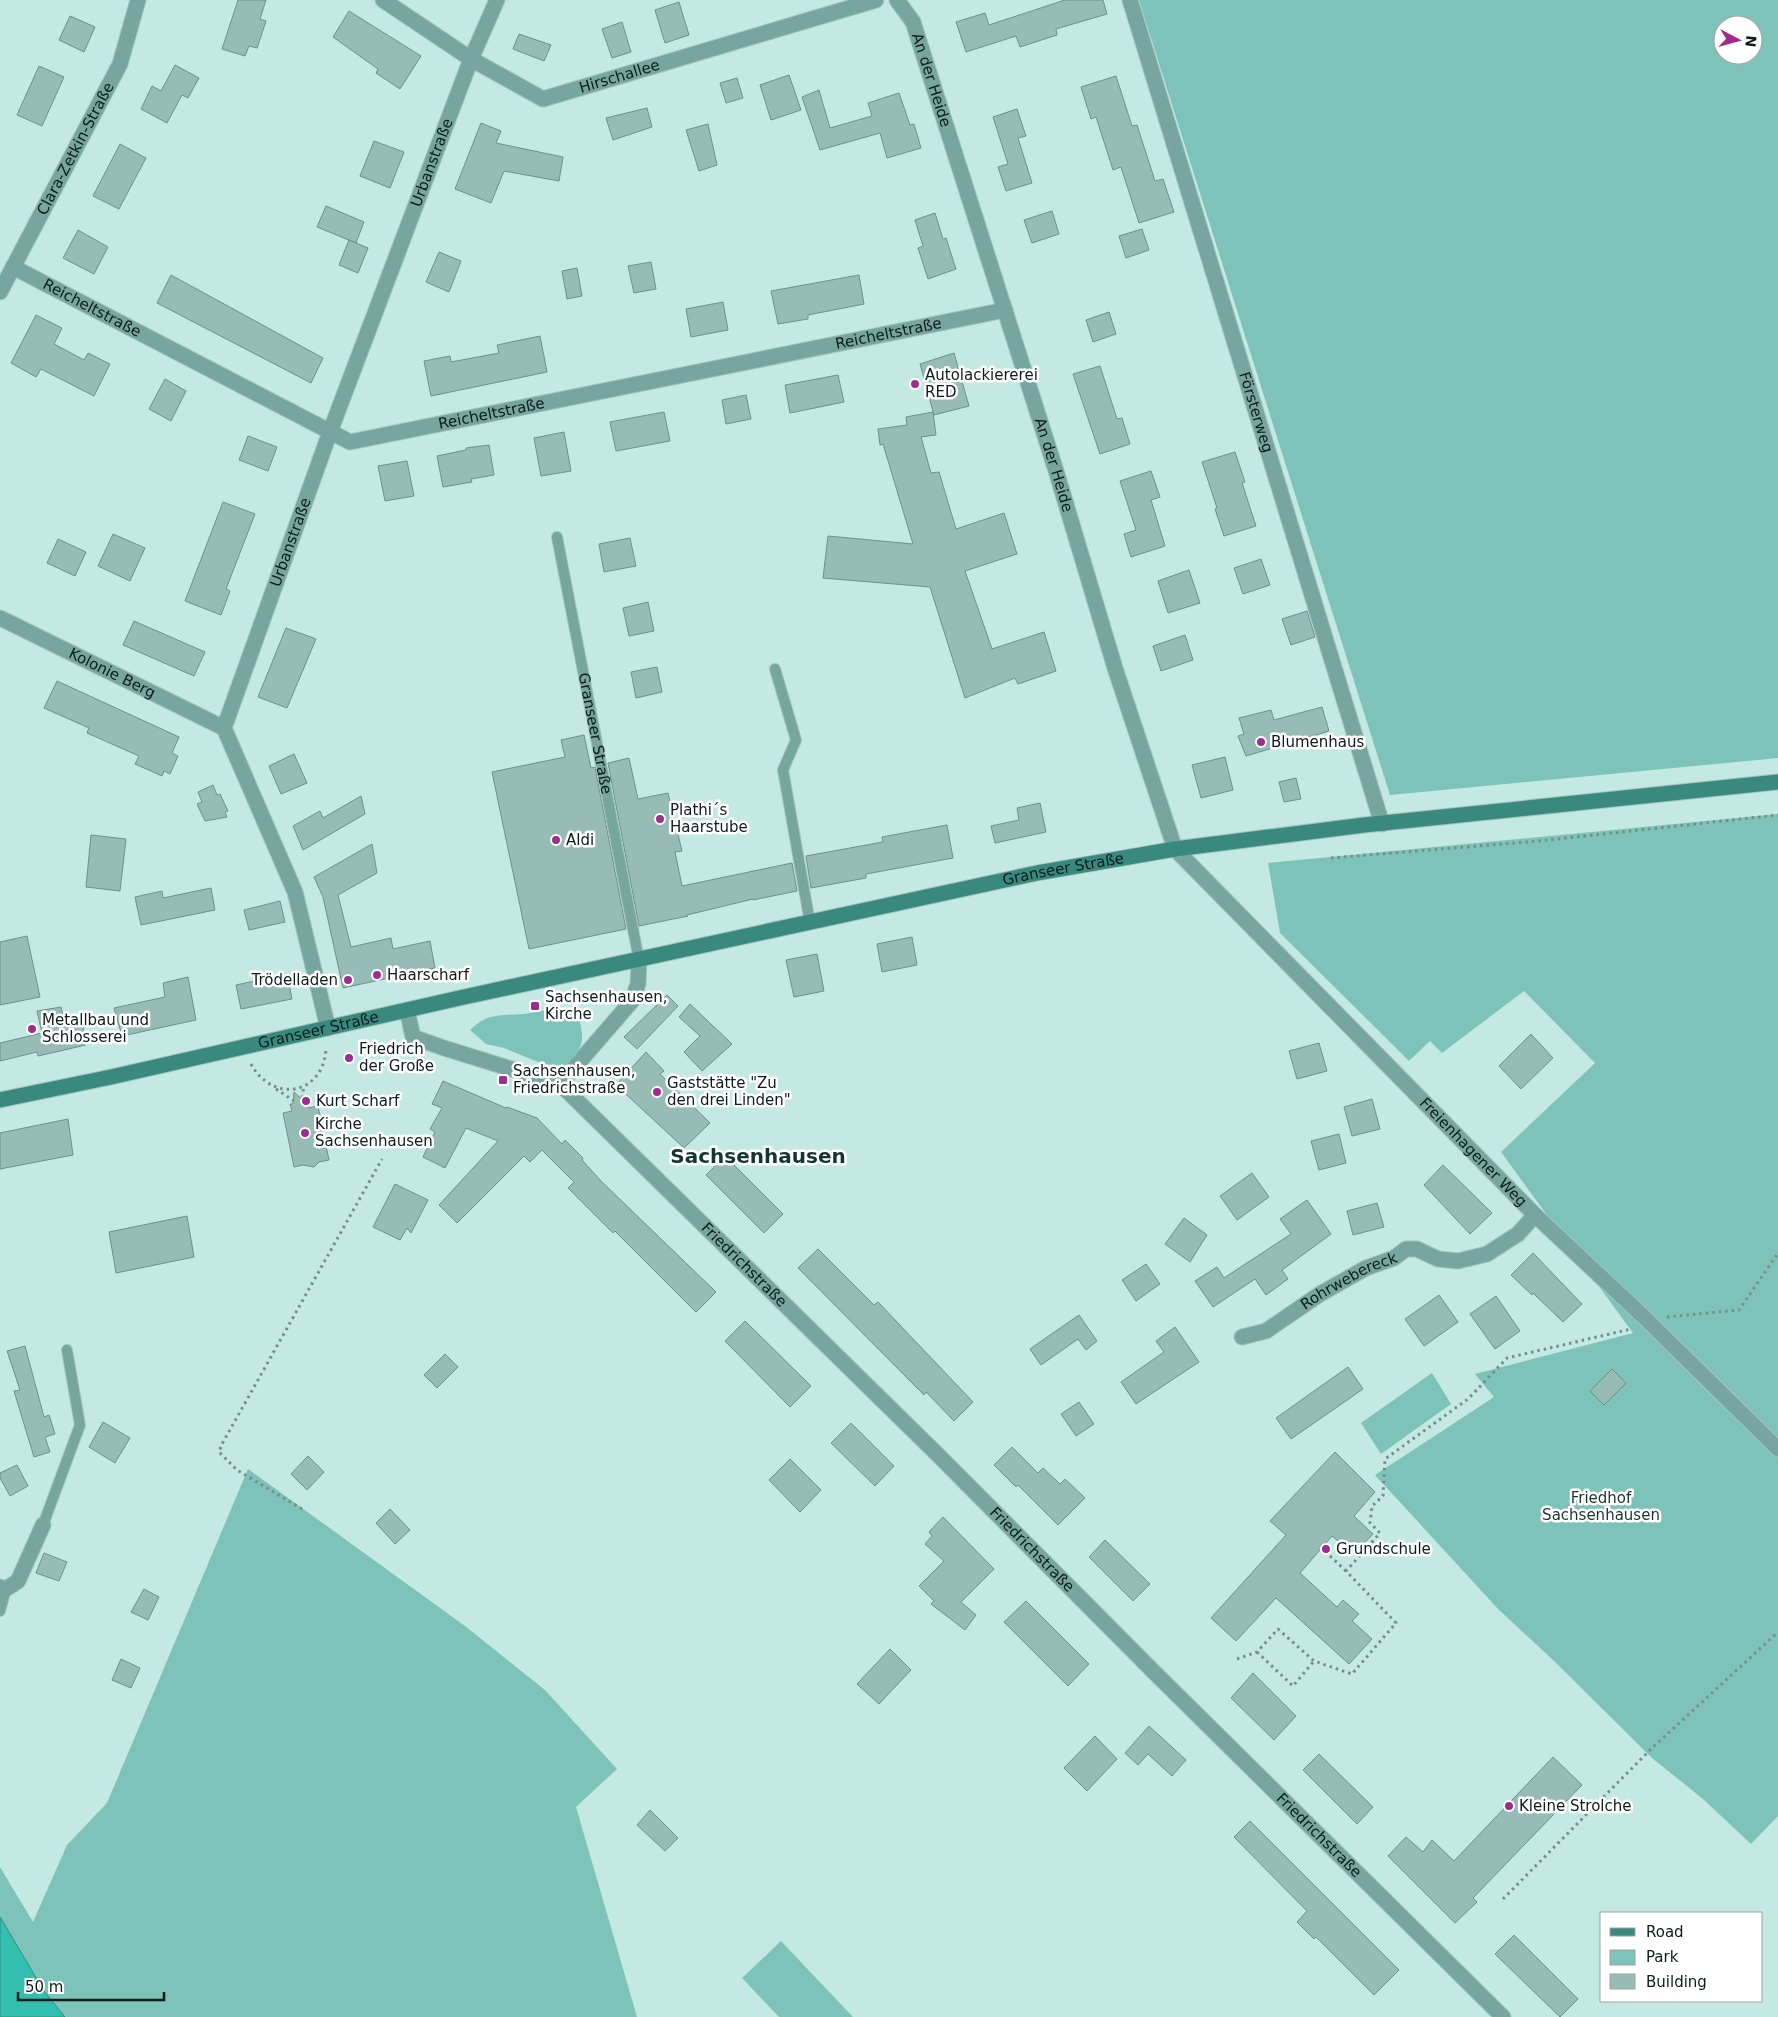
<svg xmlns="http://www.w3.org/2000/svg" width="1778" height="2017" font-family="'DejaVu Sans',sans-serif">
<style>
.green{fill:#7ec3b9;fill-rule:evenodd}
.water{fill:#32bfaf;stroke:#278e82}
.building{fill:#97bcb6;stroke:#6d908b}
.lines{fill:none;stroke-linecap:round;stroke-linejoin:round}
.lane-casing{stroke:#a2c4be;stroke-width:12}
.street-casing{stroke:#a2c4be;stroke-width:17}
.secondary-casing{stroke:#a2c4be;stroke-width:17}
.path{stroke:#738f8a;stroke-width:3;stroke-dasharray:2.5 4;stroke-linecap:butt}
.lane{stroke:#76a69f;stroke-width:10}
.street{stroke:#76a69f;stroke-width:15}
.secondary{stroke:#39897f;stroke-width:15}
.poi-dot{fill:#9c2e8e;stroke:#fff;stroke-width:2}
.labels{text-anchor:middle;stroke-width:5;stroke-linejoin:round;paint-order:stroke}
.street-label{font-size:15px;fill:#0d1b19;stroke:#fff}
.poi-label{font-size:15px;fill:#0d1b19;stroke:#fff;text-anchor:start}
.park-label{font-size:15px;fill:#1b322e;stroke:#fff}
.district-label{font-size:20px;font-weight:bold;fill:#143632;stroke:#fff}
</style>
<rect width="100%" height="100%" fill="#c3e9e2"/>
<g class="green">
<path d="M1139,0H1778V758L1390,795ZM1723,25H1753V55H1723Z"/>
<polygon points="1778,814 1778,1816 1751,1844 1703,1799 1652,1758 1552,1659 1499,1610 1375,1475 1494,1397 1475,1374 1633,1333 1501,1152 1595,1063 1524,991 1442,1053 1430,1041 1409,1061 1280,933 1268,863"/>
<path d="M548,1010H562L579,1018C585,1043 583,1048 565,1066L543,1064L504,1048L486,1044L470,1030C488,1012 501,1016 524,1014C532,1013 540,1011 548,1010Z"/>
<polygon points="1432,1373 1451,1404 1381,1454 1361,1423"/>
<polygon points="248,1469 465,1626 545,1690 617,1769 576,1807 637,2017 65,2017 44,1991 0,1917 0,1867 33,1922 67,1845 107,1803"/>
<polygon points="781,1941 853,2017 779,2017 742,1978"/>
</g>
<polygon class="water" points="0,1917 44,1991 65,2017 0,2017"/>
<g class="building">
<polygon points="238,0 266,0 260,19 266,21 257,48 249,46 245,56 222,49"/>
<polygon points="1065,0 1103,0 1107,14 1056,29 1057,35 1020,47 1016,36 966,52 956,22 985,13 989,25"/>
<polygon points="679,2 689,35 665,43 655,10"/>
<polygon points="349,11 421,56 400,89 376,73 378,69 333,37"/>
<polygon points="70,16 95,27 84,52 59,40"/>
<polygon points="622,22 631,52 612,58 602,29"/>
<polygon points="519,34 551,45 544,61 513,49"/>
<polygon points="175,65 199,78 188,98 182,95 167,123 141,109 152,86 161,91"/>
<polygon points="39,66 64,77 42,126 17,115"/>
<polygon points="789,75 801,110 771,120 760,85"/>
<polygon points="1116,76 1132,126 1137,125 1155,181 1163,179 1174,212 1139,223 1121,167 1113,170 1096,117 1091,119 1081,87"/>
<polygon points="737,78 743,98 726,103 720,83"/>
<polygon points="819,90 830,128 872,116 868,103 899,93 910,125 914,124 921,148 887,158 880,133 820,150 802,97"/>
<polygon points="647,108 652,127 613,140 606,118"/>
<polygon points="1017,109 1026,136 1018,138 1032,183 1006,191 998,167 1008,164 993,117"/>
<polygon points="481,123 501,131 496,143 563,157 559,181 504,171 491,203 455,189"/>
<polygon points="708,124 717,165 699,171 686,130"/>
<polygon points="374,141 404,152 390,188 360,176"/>
<polygon points="120,144 146,158 119,209 93,196"/>
<polygon points="326,206 364,222 356,243 317,227"/>
<polygon points="1052,211 1059,234 1032,243 1024,220"/>
<polygon points="935,213 943,239 946,238 956,269 928,279 918,248 923,246 915,220"/>
<polygon points="1142,229 1149,250 1126,258 1119,236"/>
<polygon points="78,230 108,247 94,274 63,258"/>
<polygon points="349,240 368,248 358,273 339,265"/>
<polygon points="439,252 461,261 449,292 426,282"/>
<polygon points="651,262 656,289 634,293 628,266"/>
<polygon points="577,268 582,296 567,299 562,271"/>
<polygon points="171,275 323,358 311,383 157,303"/>
<polygon points="859,275 864,304 808,315 808,319 778,324 771,291"/>
<polygon points="723,302 728,330 691,337 686,309"/>
<polygon points="1109,312 1116,334 1093,342 1086,320"/>
<polygon points="36,315 62,328 54,344 84,360 88,353 110,364 94,396 41,369 36,377 11,363"/>
<polygon points="540,336 547,372 431,396 424,361 450,356 451,362 499,353 497,345"/>
<polygon points="954,353 969,406 934,415 920,364"/>
<polygon points="1100,366 1117,419 1122,418 1130,444 1100,454 1073,374"/>
<polygon points="838,375 844,402 790,413 785,385"/>
<polygon points="165,379 186,391 171,421 149,409"/>
<polygon points="746,395 751,419 726,424 722,400"/>
<polygon points="664,412 670,441 616,451 610,422"/>
<polygon points="933,412 936,435 921,437 931,473 939,472 956,529 1004,513 1017,554 965,571 992,649 1044,632 1056,671 1018,684 1015,678 965,698 930,587 823,578 828,536 913,544 883,444 880,445 878,429 907,425 906,417"/>
<polygon points="564,432 571,471 541,476 534,438"/>
<polygon points="248,436 277,447 268,471 239,460"/>
<polygon points="489,445 494,475 471,479 472,482 443,487 437,456 466,450 466,448"/>
<polygon points="1235,452 1245,482 1242,483 1256,526 1224,536 1215,509 1217,508 1202,462"/>
<polygon points="407,461 414,496 385,501 378,466"/>
<polygon points="1151,471 1160,497 1151,500 1165,546 1131,557 1124,534 1136,530 1120,481"/>
<polygon points="223,502 255,514 226,589 230,591 221,615 185,601"/>
<polygon points="113,534 145,548 130,581 98,566"/>
<polygon points="630,538 636,566 604,572 599,544"/>
<polygon points="58,539 86,552 75,576 47,563"/>
<polygon points="1261,559 1270,585 1243,594 1234,568"/>
<polygon points="1189,570 1200,603 1168,613 1158,581"/>
<polygon points="648,602 654,631 629,636 623,608"/>
<polygon points="1307,611 1315,637 1291,645 1282,619"/>
<polygon points="134,621 205,652 194,676 123,645"/>
<polygon points="286,628 316,639 287,708 258,697"/>
<polygon points="1185,635 1193,660 1161,671 1153,646"/>
<polygon points="657,667 662,692 636,698 631,672"/>
<polygon points="57,681 179,737 172,753 178,756 170,774 164,771 162,776 135,764 139,756 87,733 89,728 44,708"/>
<polygon points="1322,707 1329,731 1246,756 1238,736 1244,734 1239,718 1271,710 1274,720"/>
<polygon points="584,735 591,768 595,767 626,929 529,949 492,772 565,757 561,740"/>
<polygon points="294,754 307,783 281,794 269,766"/>
<polygon points="1225,757 1233,790 1201,798 1192,765"/>
<polygon points="629,758 638,799 668,793 682,851 675,852 682,886 792,863 797,891 753,900 753,899 687,915 688,916 639,926 608,763"/>
<polygon points="1296,778 1301,799 1284,802 1279,782"/>
<polygon points="213,785 217,795 220,794 228,811 225,812 227,817 205,821 197,804 202,802 198,792"/>
<polygon points="361,796 365,814 303,850 293,826 320,811 323,818"/>
<polygon points="1040,803 1046,832 995,843 991,826 1019,820 1017,808"/>
<polygon points="947,825 953,858 866,874 866,878 811,888 806,856 883,842 882,837"/>
<polygon points="91,835 126,839 120,891 86,887"/>
<polygon points="372,844 377,873 338,895 351,947 391,938 393,949 430,941 435,968 343,988 323,897 314,877"/>
<polygon points="211,888 215,910 141,925 135,897 162,891 163,898"/>
<polygon points="280,901 285,922 249,930 244,910"/>
<polygon points="27,936 40,997 0,1005 0,942"/>
<polygon points="912,937 917,965 882,972 877,944"/>
<polygon points="817,954 824,991 794,997 786,960"/>
<polygon points="287,974 292,999 241,1009 236,985"/>
<polygon points="188,977 196,1020 122,1036 114,1008 165,997 163,983"/>
<polygon points="667,995 678,1006 637,1049 624,1037"/>
<polygon points="690,1004 732,1044 702,1071 684,1052 700,1036 679,1017"/>
<polygon points="61,1007 65,1024 82,1020 86,1045 38,1056 37,1052 0,1061 0,1043 42,1033 37,1011"/>
<polygon points="1531,1034 1553,1058 1521,1089 1499,1066"/>
<polygon points="1319,1043 1327,1071 1297,1079 1289,1051"/>
<polygon points="646,1052 664,1071 660,1074 710,1123 684,1148 616,1085"/>
<polygon points="443,1081 506,1108 507,1107 537,1118 562,1144 565,1140 583,1158 582,1160 601,1181 716,1292 696,1312 615,1231 613,1233 568,1188 574,1182 542,1150 530,1162 524,1156 457,1223 439,1205 498,1141 466,1128 445,1168 423,1157 435,1132 430,1129 442,1108 432,1104"/>
<polygon points="294,1092 308,1105 309,1108 318,1106 329,1160 319,1162 314,1167 303,1165 294,1167 283,1113 292,1111 290,1104 293,1104"/>
<polygon points="1372,1099 1380,1129 1352,1136 1344,1107"/>
<polygon points="68,1119 73,1155 0,1169 0,1133"/>
<polygon points="1339,1134 1346,1163 1319,1170 1311,1141"/>
<polygon points="725,1156 783,1214 764,1233 706,1175"/>
<polygon points="1443,1165 1492,1213 1470,1234 1424,1185"/>
<polygon points="1252,1173 1269,1197 1237,1220 1220,1196"/>
<polygon points="395,1184 428,1200 411,1233 407,1228 400,1240 373,1227"/>
<polygon points="1307,1200 1331,1234 1282,1270 1288,1279 1266,1295 1255,1279 1213,1307 1195,1281 1217,1267 1224,1278 1291,1234 1280,1219"/>
<polygon points="1377,1203 1384,1227 1353,1235 1347,1211"/>
<polygon points="187,1216 194,1257 116,1273 109,1232"/>
<polygon points="1184,1218 1207,1235 1190,1262 1165,1244"/>
<polygon points="818,1249 874,1305 878,1302 973,1402 954,1421 926,1392 924,1395 798,1268"/>
<polygon points="1533,1253 1582,1304 1563,1322 1533,1293 1532,1295 1511,1275"/>
<polygon points="1146,1264 1160,1284 1136,1301 1122,1280"/>
<polygon points="1439,1295 1458,1322 1424,1346 1405,1319"/>
<polygon points="1496,1296 1520,1331 1495,1349 1470,1314"/>
<polygon points="1079,1315 1097,1341 1086,1350 1078,1339 1041,1365 1030,1349"/>
<polygon points="745,1321 811,1386 790,1407 725,1341"/>
<polygon points="1175,1327 1199,1362 1136,1404 1121,1382 1164,1352 1156,1341"/>
<polygon points="25,1346 44,1417 49,1415 55,1434 45,1437 50,1452 34,1457 14,1391 20,1390 7,1351"/>
<polygon points="445,1354 458,1367 437,1388 424,1375"/>
<polygon points="1348,1367 1363,1389 1291,1439 1276,1418"/>
<polygon points="1612,1369 1626,1383 1604,1405 1590,1391"/>
<polygon points="1079,1402 1094,1424 1076,1436 1061,1414"/>
<polygon points="103,1422 130,1438 115,1463 89,1447"/>
<polygon points="851,1423 894,1466 875,1486 831,1443"/>
<polygon points="1012,1447 1038,1473 1043,1468 1060,1484 1065,1479 1085,1498 1058,1525 1018,1485 1016,1487 994,1465"/>
<polygon points="1335,1452 1375,1492 1354,1516 1373,1534 1354,1554 1332,1536 1300,1573 1337,1607 1343,1600 1359,1614 1352,1621 1372,1639 1349,1664 1276,1598 1236,1641 1211,1618 1286,1535 1270,1521"/>
<polygon points="308,1456 324,1472 307,1490 291,1474"/>
<polygon points="790,1459 821,1490 800,1512 769,1480"/>
<polygon points="17,1465 28,1486 10,1496 0,1478 0,1473"/>
<polygon points="390,1509 410,1530 395,1544 376,1523"/>
<polygon points="943,1517 994,1569 961,1602 976,1615 965,1630 931,1604 934,1601 919,1586 944,1561 925,1544 932,1536 929,1532"/>
<polygon points="1105,1540 1150,1584 1133,1601 1089,1557"/>
<polygon points="44,1553 67,1562 59,1581 36,1573"/>
<polygon points="144,1589 159,1597 148,1620 131,1612"/>
<polygon points="1026,1601 1089,1664 1068,1686 1004,1622"/>
<polygon points="890,1649 911,1670 879,1704 857,1684"/>
<polygon points="121,1659 140,1668 131,1688 112,1680"/>
<polygon points="1253,1673 1296,1716 1274,1740 1231,1698"/>
<polygon points="1149,1726 1186,1760 1172,1776 1148,1754 1138,1765 1125,1753"/>
<polygon points="1095,1736 1117,1759 1087,1791 1064,1768"/>
<polygon points="1319,1754 1373,1807 1357,1824 1303,1770"/>
<polygon points="1553,1757 1582,1785 1473,1898 1477,1902 1455,1923 1388,1856 1406,1837 1423,1852 1432,1840 1454,1861"/>
<polygon points="650,1810 678,1838 665,1851 637,1825"/>
<polygon points="1250,1821 1399,1970 1374,1995 1316,1937 1314,1939 1297,1922 1307,1911 1234,1837"/>
<polygon points="1514,1935 1578,1999 1560,2017 1495,1954"/>
</g>
<g class="lines">
<g class="lane-casing">
<g id="lane">
<path id="s1" d="M557,537L639,960"/>
<polyline points="775,669 796,740 783,770 810,923"/>
<polyline points="43,1525 80,1425 67,1350"/>
<polyline points="0,1611 6,1589"/>
</g>
</g>
<g class="street-casing">
<g id="street">
<path id="s2" d="M383,0L471,59L543,99L876,0"/>
<path id="s3" d="M897,0L913,22L1057,474L1115,668L1175,849L1535,1215L1646,1319L1778,1449"/>
<path id="s4" d="M1130,0L1382,824"/>
<path id="s5" d="M13,267L350,442L1005,310"/>
<path id="s6" d="M0,292L120,64L138,0"/>
<path id="s7" d="M0,618L224,728"/>
<path id="s8" d="M407,1010L413,1037L444,1048L560,1084L937,1454L1156,1674L1503,2017"/>
<path id="s9" d="M328,1028L295,892L224,728L330,432L471,59L497,0"/>
<polyline points="560,1084 632,1001 638,984 639,960"/>
<path id="s10" d="M1242,1337L1266,1331L1320,1294L1366,1268L1394,1258L1406,1249H1417L1438,1259L1458,1261L1487,1254L1518,1234L1535,1215"/>
<polyline points="0,1587 6,1589 18,1581 43,1525"/>
</g>
</g>
<g class="secondary-casing">
<g id="secondary">
<path id="s11" d="M0,1100L111,1077L464,997L1037,873L1175,849L1364,825L1778,782"/>
</g>
</g>
<g class="path">
<polyline points="1331,858 1539,841 1778,815"/>
<path d="M251,1064C273,1104 323,1095 326,1049"/>
<polyline points="276,1089 294,1101"/>
<polyline points="302,1098 304,1086"/>
<polyline points="1667,1317 1739,1310 1778,1253"/>
<polyline points="302,1509 237,1470 219,1452 222,1444 382,1159"/>
<polyline points="1330,1556 1346,1571"/>
<polyline points="1257,1652 1293,1686 1314,1661"/>
<polyline points="1237,1659 1257,1652 1278,1629 1314,1661 1352,1674 1396,1623 1346,1571 1380,1533 1370,1523 1372,1506 1383,1496 1385,1459 1468,1399 1507,1358 1631,1329"/>
<polyline points="1503,1899 1650,1750 1778,1632"/>
</g>
<use href="#lane" class="lane"/>
<use href="#street" class="street"/>
<use href="#secondary" class="secondary"/>
</g>
<g class="poi-dot">
<circle cx="915" cy="384" r="5"/>
<circle cx="1261" cy="742" r="5"/>
<circle cx="660" cy="819" r="5"/>
<circle cx="556" cy="840" r="5"/>
<circle cx="377" cy="975" r="5"/>
<circle cx="348" cy="980" r="5"/>
<rect x="530" y="1001" width="10" height="10" rx="2.5"/>
<circle cx="32" cy="1029" r="5"/>
<circle cx="349" cy="1058" r="5"/>
<rect x="498" y="1075" width="10" height="10" rx="2.5"/>
<circle cx="657" cy="1092" r="5"/>
<circle cx="306" cy="1101" r="5"/>
<circle cx="305" cy="1133" r="5"/>
<circle cx="1326" cy="1549" r="5"/>
<circle cx="1509" cy="1806" r="5"/>
</g>
<g class="labels">
<g class="street-label">
<text dy="5" stroke="none"><textPath href="#s2" startOffset="268">Hirschallee</textPath></text>
<text dy="5" stroke="none"><textPath href="#s3" startOffset="88">An der Heide</textPath></text>
<text dy="5" stroke="none"><textPath href="#s6" startOffset="162">Clara-Zetkin-Straße</textPath></text>
<text dy="5" stroke="none"><textPath href="#s9" startOffset="921">Urbanstraße</textPath></text>
<text dy="5" stroke="none"><textPath href="#s5" startOffset="89">Reicheltstraße</textPath></text>
<text dy="5" stroke="none"><textPath href="#s5" startOffset="929">Reicheltstraße</textPath></text>
<text dy="5" stroke="none"><textPath href="#s4" startOffset="431">Försterweg</textPath></text>
<text dy="5" stroke="none"><textPath href="#s5" startOffset="524">Reicheltstraße</textPath></text>
<text dy="5" stroke="none"><textPath href="#s3" startOffset="492">An der Heide</textPath></text>
<text dy="5" stroke="none"><textPath href="#s9" startOffset="516">Urbanstraße</textPath></text>
<text dy="5" stroke="none"><textPath href="#s7" startOffset="125">Kolonie Berg</textPath></text>
<text dy="5" stroke="none"><textPath href="#s1" startOffset="200">Granseer Straße</textPath></text>
<text dy="5" stroke="none"><textPath href="#s11" startOffset="1088">Granseer Straße</textPath></text>
<text dy="5" stroke="none"><textPath href="#s11" startOffset="326">Granseer Straße</textPath></text>
<text dy="5" stroke="none"><textPath href="#s3" startOffset="1320">Freienhagener Weg</textPath></text>
<text dy="5" stroke="none"><textPath href="#s8" startOffset="440">Friedrichstraße</textPath></text>
<text dy="5" stroke="none"><textPath href="#s10" startOffset="122">Rohrwebereck</textPath></text>
<text dy="5" stroke="none"><textPath href="#s8" startOffset="845">Friedrichstraße</textPath></text>
<text dy="5" stroke="none"><textPath href="#s8" startOffset="1250">Friedrichstraße</textPath></text>
</g>
<g class="poi-label">
<text x="925" y="380">Autolackiererei<tspan x="925" dy="17">RED</tspan></text>
<text x="1271" y="747">Blumenhaus</text>
<text x="670" y="815">Plathi´s<tspan x="670" dy="17">Haarstube</tspan></text>
<text x="566" y="845">Aldi</text>
<text x="387" y="980">Haarscharf</text>
<text x="338" y="985" text-anchor="end">Trödelladen</text>
<text x="545" y="1002">Sachsenhausen,<tspan x="545" dy="17">Kirche</tspan></text>
<text x="42" y="1025">Metallbau und<tspan x="42" dy="17">Schlosserei</tspan></text>
<text x="359" y="1054">Friedrich<tspan x="359" dy="17">der Große</tspan></text>
<text x="513" y="1076">Sachsenhausen,<tspan x="513" dy="17">Friedrichstraße</tspan></text>
<text x="667" y="1088">Gaststätte "Zu<tspan x="667" dy="17">den drei Linden"</tspan></text>
<text x="316" y="1106">Kurt Scharf</text>
<text x="315" y="1129">Kirche<tspan x="315" dy="17">Sachsenhausen</tspan></text>
<text x="1336" y="1554">Grundschule</text>
<text x="1519" y="1811">Kleine Strolche</text>
</g>
<g class="park-label">
<text x="1601" y="1503">Friedhof<tspan x="1601" dy="17">Sachsenhausen</tspan></text>
</g>
<g class="district-label">
<text x="758" y="1163">Sachsenhausen</text>
</g>
</g>
<rect x="1600" y="1912" width="162" height="90" fill="#ffffff" stroke="#9ea4a3"/>
<rect x="1610" y="1928" width="25" height="8" fill="#39897f" stroke="#9ea4a3"/>
<text x="1646" y="1937" font-size="15" fill="#0d1b19">Road</text>
<rect x="1610" y="1950" width="25" height="15" fill="#7ec3b9" stroke="#9ea4a3"/>
<text x="1646" y="1962" font-size="15" fill="#0d1b19">Park</text>
<rect x="1610" y="1974" width="25" height="15" fill="#97bcb6" stroke="#9ea4a3"/>
<text x="1646" y="1987" font-size="15" fill="#0d1b19">Building</text>
<g transform="translate(1738 40) rotate(96)"><circle r="24" fill="#ffffff" stroke="#9ea4a3"/>
<path d="M0-4L9 19L0 12L-9 19Z" fill="#9c2e8e"/>
<text y="-8" font-size="14" font-weight="bold" text-anchor="middle" fill="#0d1b19">N</text>
</g>
<path d="M18 1992v8h146v-8" fill="none" stroke="#0d1b19" stroke-width="2.5"/>
<text x="25" y="1992" font-size="15" fill="#0d1b19" stroke="#ffffff" stroke-width="4" paint-order="stroke">50 m</text>
</svg>
